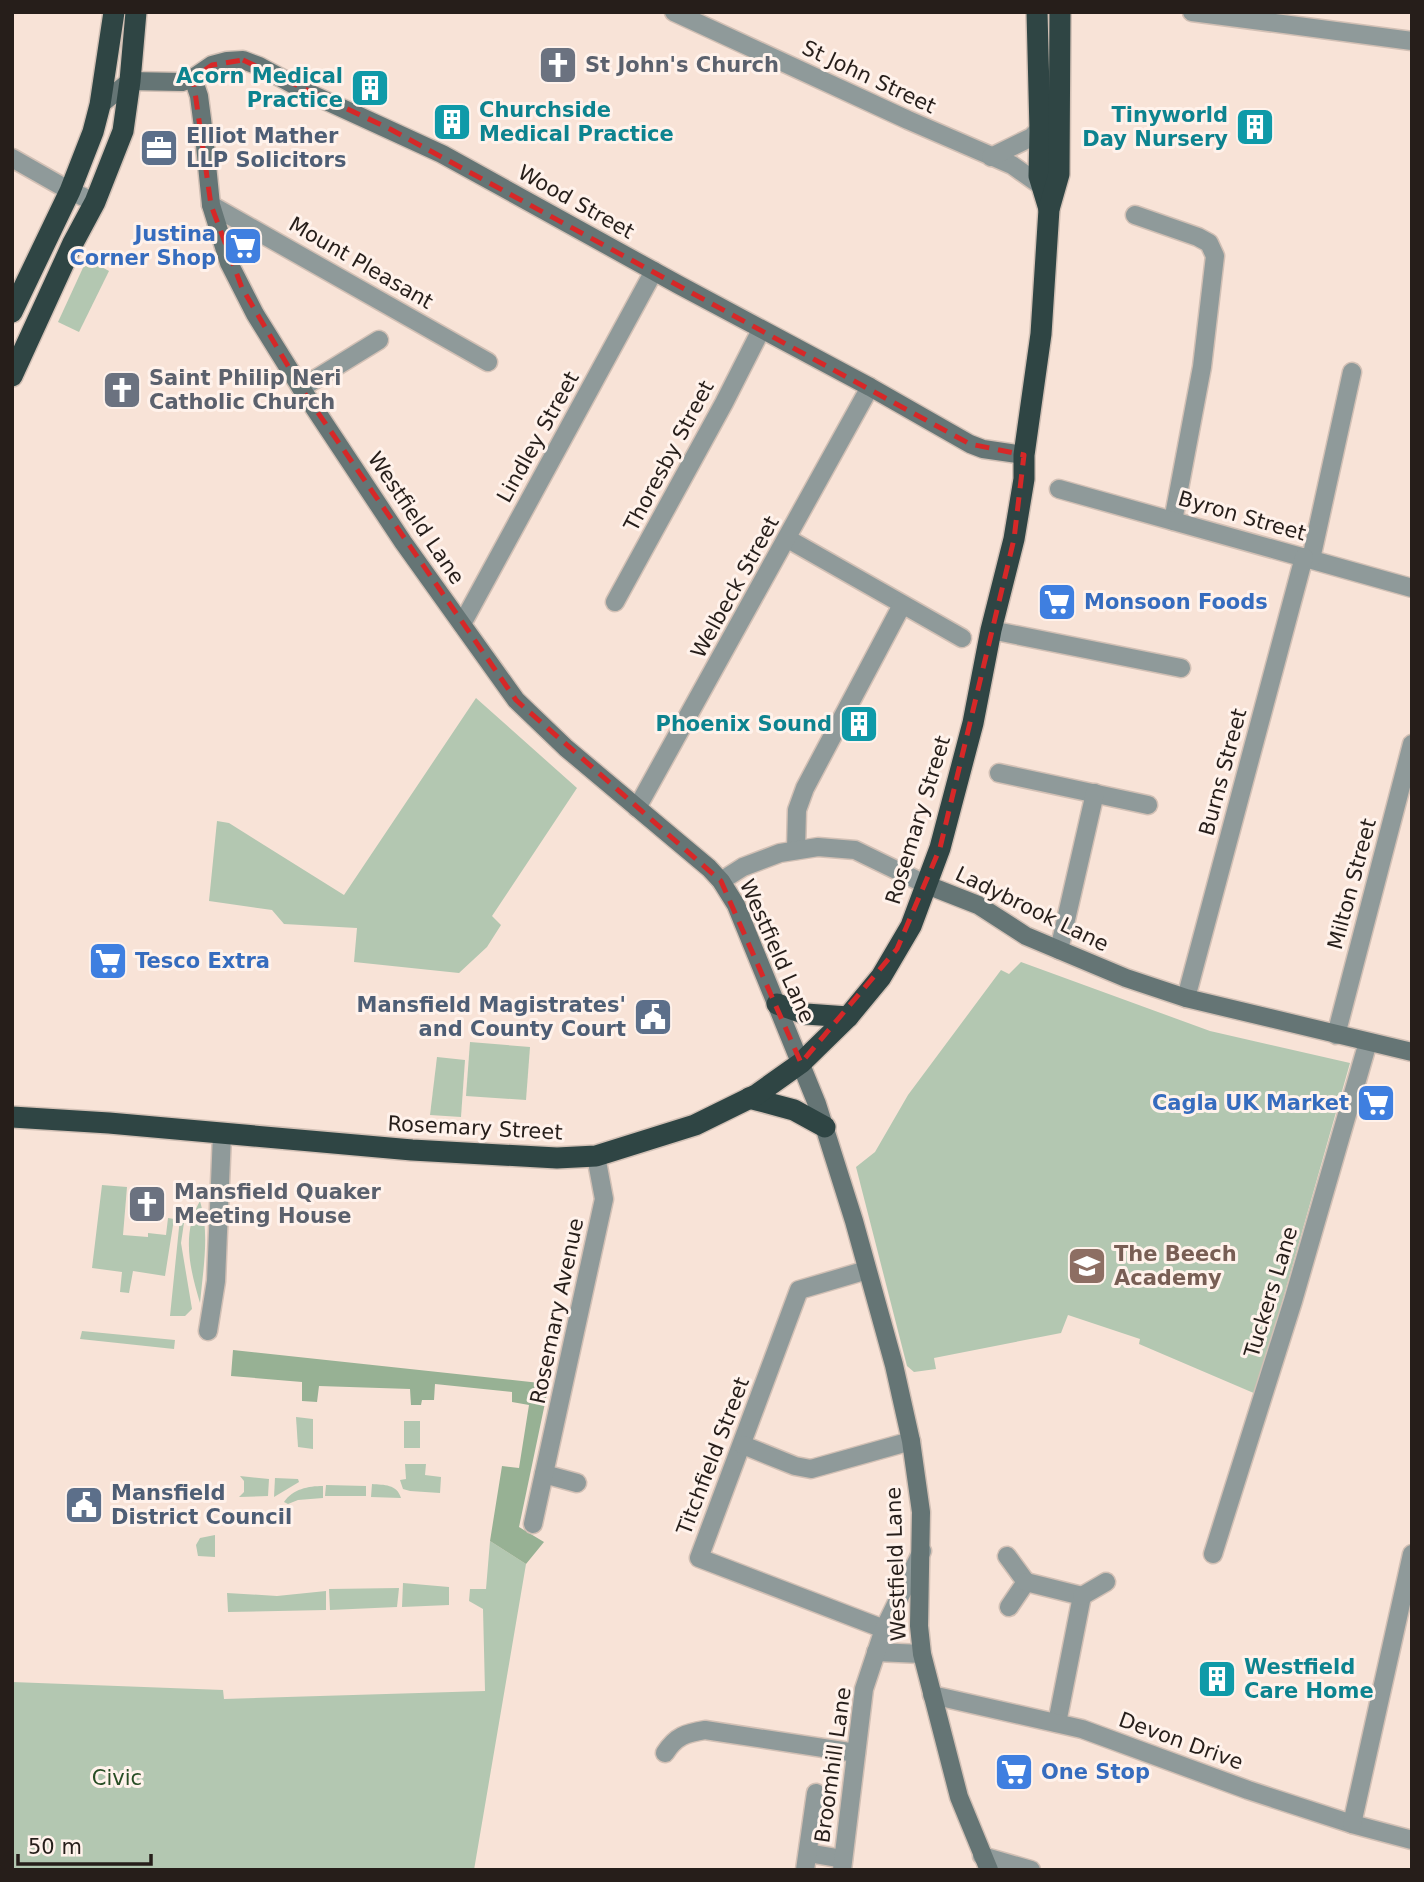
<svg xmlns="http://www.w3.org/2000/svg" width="1424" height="1882" font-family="'DejaVu Sans',sans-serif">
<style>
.green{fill:#b3c7b1}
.forest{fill:#97b194}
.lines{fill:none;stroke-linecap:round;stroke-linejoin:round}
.street-casing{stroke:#d2c0b5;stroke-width:21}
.secondary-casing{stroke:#d2c0b5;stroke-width:21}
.highway-casing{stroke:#d2c0b5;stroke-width:24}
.street{stroke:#8f9a9a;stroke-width:18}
.secondary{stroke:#657575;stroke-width:18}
.highway{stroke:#2f4544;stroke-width:21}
.marked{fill:none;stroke:#d62828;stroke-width:5;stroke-dasharray:14 9;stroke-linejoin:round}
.labels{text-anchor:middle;stroke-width:6;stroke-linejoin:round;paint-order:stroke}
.worship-label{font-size:21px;font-weight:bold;fill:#5b616d;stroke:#fff2eb;text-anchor:start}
.culture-label{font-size:21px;font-weight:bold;fill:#0d838f;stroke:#fff2eb;text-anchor:end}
.street-label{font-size:21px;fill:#261e1a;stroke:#fff2eb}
.service-label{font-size:21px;font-weight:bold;fill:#4e5e75;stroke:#fff2eb;text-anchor:start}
.shop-label{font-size:21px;font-weight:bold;fill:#366cbe;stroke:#fff2eb;text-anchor:start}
.education-label{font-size:21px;font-weight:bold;fill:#785e54;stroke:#fff2eb;text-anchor:start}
.park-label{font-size:21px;fill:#274d24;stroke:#fff2eb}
</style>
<rect width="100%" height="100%" fill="#f8e3d7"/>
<g class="green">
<polygon points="87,259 109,271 79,332 58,322"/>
<polygon points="476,698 577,788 492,916 501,925 487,947 459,973 354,962 357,928 284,924 272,910 209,901 217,821 229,823 344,895"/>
<polygon points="1021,962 1210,1031 1350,1063 1256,1394 1139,1344 1140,1339 1068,1315 1061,1333 934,1358 936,1369 914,1372 907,1366 856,1167 875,1152 908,1095 1001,970 1009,974"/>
<polygon points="470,1042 530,1047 526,1100 466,1096"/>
<polygon points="437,1057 465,1060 461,1117 430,1115"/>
<polygon points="102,1185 127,1187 123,1235 148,1237 148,1233 166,1235 168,1218 174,1219 165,1276 133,1271 129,1293 120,1292 122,1272 92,1268"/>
<path d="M200,1201C210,1233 203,1270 200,1303C190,1269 181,1234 200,1201Z"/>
<polygon points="185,1216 181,1243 192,1309 185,1316 170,1316 180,1218"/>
<polygon points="82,1331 175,1340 174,1349 80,1339"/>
<polygon points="296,1417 313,1419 313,1449 298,1447"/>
<rect x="404" y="1421" width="16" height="27"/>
<polygon points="405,1464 426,1464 425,1475 441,1477 440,1493 410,1491 403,1489 400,1480 406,1479"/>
<polygon points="240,1476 269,1479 268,1496 239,1497 244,1492 244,1481"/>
<polygon points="275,1478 298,1479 299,1482 274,1497"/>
<path d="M372,1484C384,1485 397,1484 401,1498L371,1497Z"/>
<polygon points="326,1485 366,1486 366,1496 325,1496"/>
<path d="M323,1486V1498L298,1500L288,1504L284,1502C293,1489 308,1486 323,1486Z"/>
<polygon points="215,1535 215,1557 198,1556 196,1545 200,1538"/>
<polygon points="490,1541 526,1564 474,1870 12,1870 12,1682 223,1690 224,1699 485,1691 483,1609 469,1601 470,1589 486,1589"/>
<polygon points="403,1583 449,1587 449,1605 402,1607"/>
<polygon points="399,1588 397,1607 330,1610 329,1589"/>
<polygon points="326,1591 326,1610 228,1612 227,1593 277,1596"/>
</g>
<polygon class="forest" points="233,1350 549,1384 519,1527 544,1542 526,1564 490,1541 502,1466 519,1468 529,1405 512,1402 512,1392 435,1384 434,1400 422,1400 421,1405 411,1405 410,1389 319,1386 317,1402 302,1401 302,1382 231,1376"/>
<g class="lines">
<g class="street-casing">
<g id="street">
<polyline points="674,12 908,120 1012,165 1043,187"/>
<polyline points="1192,12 1412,41"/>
<polyline points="991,157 1032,137 1046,122"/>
<polyline points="12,158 70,191 95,202"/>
<polyline points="211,205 488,362"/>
<polyline points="1135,215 1198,237 1209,243 1215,256 1202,367 1173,521"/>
<polyline points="301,388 379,340"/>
<polyline points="1059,489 1412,588"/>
<polyline points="788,539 962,638"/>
<polyline points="1311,559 1352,372"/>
<polyline points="615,602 724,403 761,330"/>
<polyline points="462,624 654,271"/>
<polyline points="991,630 1181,668"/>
<polyline points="999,773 1148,805"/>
<polyline points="637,808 870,387"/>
<polyline points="796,850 797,810 805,788 902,605"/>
<polyline points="721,881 743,867 780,853 818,847 855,850 927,885"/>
<polyline points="1059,950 1095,793"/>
<polyline points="1186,998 1304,557"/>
<polyline points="1336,1035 1412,744"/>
<polyline points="867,1270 799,1290 699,1558 884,1629"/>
<polyline points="208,1331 216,1281 222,1134"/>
<polyline points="743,1445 795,1466 811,1469 911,1441"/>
<polyline points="544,1474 577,1483"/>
<polyline points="533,1524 604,1199 596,1156"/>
<polyline points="1213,1554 1293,1301 1368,1042"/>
<polyline points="1007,1556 1026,1582 1009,1607"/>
<polyline points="1026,1582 1082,1596 1057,1723"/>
<polyline points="1082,1596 1106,1582"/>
<polyline points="876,1652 922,1654"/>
<polyline points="932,1695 1082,1729 1248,1790 1352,1824 1412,1840"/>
<path d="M665,1753C676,1736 686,1733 705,1730L856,1753"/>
<polyline points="1352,1824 1412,1554"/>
<polyline points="808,1853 843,1859"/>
<polyline points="982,1856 1031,1870"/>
<polyline points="805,1870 816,1793"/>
<polyline points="842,1870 864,1689 884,1629 922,1551"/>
</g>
</g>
<g class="secondary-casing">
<g id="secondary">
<polyline points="193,78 199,96 204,135 211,205 229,263 255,314 301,388 403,542 516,700 566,748 709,868 721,881 736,905 817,1104 854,1221 894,1365 911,1441 921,1512 919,1626 922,1654 959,1797 989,1870"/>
<polyline points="100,105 130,81 182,82 193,78 212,65 227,61 243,60 259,66 309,93 442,154 679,285 870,387 970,444 983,449 1024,455"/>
<polyline points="927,885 978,905 1026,936 1126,978 1186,998 1412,1052"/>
</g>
</g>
<g class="highway-casing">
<g id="highway">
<polyline points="1037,12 1040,131 1039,176 1049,209"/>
<polyline points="12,312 70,191 93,132 100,105 114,12"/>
<polyline points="12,376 73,243 95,202 123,131 130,81 136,12"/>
<polyline points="777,1004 806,1014 848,1017"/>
<polyline points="749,1098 794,1110 825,1127"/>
<polyline points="12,1117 109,1123 412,1150 557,1158 596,1156 695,1125 756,1095 801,1063 848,1017 881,977 911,926 940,848 973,723 991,630 1014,539 1024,479 1024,455 1041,334 1049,209 1059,174 1060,12"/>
</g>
</g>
<use href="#street" class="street"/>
<use href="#secondary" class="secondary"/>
<use href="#highway" class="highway"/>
</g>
<path class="marked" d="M243,60L390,129L970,444L1024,455L1014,539L940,848L897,949L801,1063L721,881L516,700L301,388L242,288L211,205L193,78L212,65Z"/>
<defs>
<g id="church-square" transform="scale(2.0125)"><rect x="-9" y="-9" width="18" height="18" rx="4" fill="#6b7280" stroke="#fff2eb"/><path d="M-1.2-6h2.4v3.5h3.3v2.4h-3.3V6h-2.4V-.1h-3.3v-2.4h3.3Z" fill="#fff"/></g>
<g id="building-square" transform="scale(2.0125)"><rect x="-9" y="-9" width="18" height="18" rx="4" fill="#0f9aa8" stroke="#fff2eb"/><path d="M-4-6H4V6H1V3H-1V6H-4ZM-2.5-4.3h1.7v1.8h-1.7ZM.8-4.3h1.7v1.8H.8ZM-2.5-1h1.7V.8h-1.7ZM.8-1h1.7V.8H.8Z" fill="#fff"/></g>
<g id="office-square" transform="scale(2.0125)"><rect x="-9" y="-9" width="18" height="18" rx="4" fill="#5c6f8a" stroke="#fff2eb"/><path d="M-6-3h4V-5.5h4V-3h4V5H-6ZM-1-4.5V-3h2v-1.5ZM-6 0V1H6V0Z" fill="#fff"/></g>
<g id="supermarket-square" transform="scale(2.0125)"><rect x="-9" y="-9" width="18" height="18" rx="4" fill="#3f7fe0" stroke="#fff2eb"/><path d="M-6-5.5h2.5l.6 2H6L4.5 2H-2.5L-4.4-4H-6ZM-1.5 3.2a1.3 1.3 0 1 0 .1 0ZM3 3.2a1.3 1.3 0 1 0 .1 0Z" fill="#fff"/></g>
<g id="civic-square" transform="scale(2.0125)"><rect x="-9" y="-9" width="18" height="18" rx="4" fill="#5c6f8a" stroke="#fff2eb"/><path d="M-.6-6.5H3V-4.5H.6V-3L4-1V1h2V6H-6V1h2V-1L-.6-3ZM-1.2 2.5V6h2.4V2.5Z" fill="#fff"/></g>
<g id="school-square" transform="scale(2.0125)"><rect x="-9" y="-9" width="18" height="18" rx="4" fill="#8d6e63" stroke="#fff2eb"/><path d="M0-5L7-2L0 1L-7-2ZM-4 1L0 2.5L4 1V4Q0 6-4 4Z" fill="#fff"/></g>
</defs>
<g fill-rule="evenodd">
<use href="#church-square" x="558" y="65"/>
<use href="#building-square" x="370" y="88"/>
<use href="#building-square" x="452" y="122"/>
<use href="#building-square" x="1255" y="127"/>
<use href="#office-square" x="159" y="148"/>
<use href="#supermarket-square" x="243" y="246"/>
<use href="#church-square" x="122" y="390"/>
<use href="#supermarket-square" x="1057" y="602"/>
<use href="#building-square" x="859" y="724"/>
<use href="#supermarket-square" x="108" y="961"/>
<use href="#civic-square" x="653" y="1017"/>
<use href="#supermarket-square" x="1376" y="1103"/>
<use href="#church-square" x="147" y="1204"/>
<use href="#school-square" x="1087" y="1266"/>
<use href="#civic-square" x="84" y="1505"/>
<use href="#building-square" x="1217" y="1679"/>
<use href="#supermarket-square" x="1014" y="1772"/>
</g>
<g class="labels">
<g class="worship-label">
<text x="585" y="72">St John's Church</text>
<text x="149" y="385">Saint Philip Neri<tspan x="149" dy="24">Catholic Church</tspan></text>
<text x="174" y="1199">Mansfield Quaker<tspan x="174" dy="24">Meeting House</tspan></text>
</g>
<g class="culture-label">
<text x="343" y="83">Acorn Medical<tspan x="343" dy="24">Practice</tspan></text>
<text x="479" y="117" text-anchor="start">Churchside<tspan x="479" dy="24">Medical Practice</tspan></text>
<text x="1228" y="122">Tinyworld<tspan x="1228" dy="24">Day Nursery</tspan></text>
<text x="832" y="731">Phoenix Sound</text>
<text x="1244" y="1674" text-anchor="start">Westfield<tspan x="1244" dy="24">Care Home</tspan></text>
</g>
<g class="street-label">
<text transform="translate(869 77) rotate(25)" y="7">St John Street</text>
<text transform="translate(576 202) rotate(29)" y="7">Wood Street</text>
<text transform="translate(361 263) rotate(30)" y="7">Mount Pleasant</text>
<text transform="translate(538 437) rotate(-61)" y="7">Lindley Street</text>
<text transform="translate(669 456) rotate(-62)" y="7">Thoresby Street</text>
<text transform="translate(1242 516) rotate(16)" y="7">Byron Street</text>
<text transform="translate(416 518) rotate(56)" y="7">Westfield Lane</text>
<text transform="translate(735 587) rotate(-61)" y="7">Welbeck Street</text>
<text transform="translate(1223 772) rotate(-75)" y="7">Burns Street</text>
<text transform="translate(918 820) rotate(-73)" y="7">Rosemary Street</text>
<text transform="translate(1352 884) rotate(-75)" y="7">Milton Street</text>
<text transform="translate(1032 909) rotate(26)" y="7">Ladybrook Lane</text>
<text transform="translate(777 951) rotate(66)" y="7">Westfield Lane</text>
<text transform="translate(475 1128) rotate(3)" y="7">Rosemary Street</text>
<text transform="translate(1271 1292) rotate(-73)" y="7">Tuckers Lane</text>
<text transform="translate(557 1311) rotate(-78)" y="7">Rosemary Avenue</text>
<text transform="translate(713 1456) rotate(-69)" y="7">Titchfield Street</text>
<text transform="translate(896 1564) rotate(-92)" y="7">Westfield Lane</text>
<text transform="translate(1181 1741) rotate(20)" y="7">Devon Drive</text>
<text transform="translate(833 1765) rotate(-82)" y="7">Broomhill Lane</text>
</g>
<g class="service-label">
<text x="186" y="143">Elliot Mather<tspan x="186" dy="24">LLP Solicitors</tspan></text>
<text x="626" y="1012" text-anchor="end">Mansfield Magistrates'<tspan x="626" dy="24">and County Court</tspan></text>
<text x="111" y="1500">Mansfield<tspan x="111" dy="24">District Council</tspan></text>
</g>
<g class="shop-label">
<text x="216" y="241" text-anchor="end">Justina<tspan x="216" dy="24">Corner Shop</tspan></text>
<text x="1084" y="609">Monsoon Foods</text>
<text x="135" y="968">Tesco Extra</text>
<text x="1349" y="1110" text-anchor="end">Cagla UK Market</text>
<text x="1041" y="1779">One Stop</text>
</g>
<g class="education-label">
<text x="1114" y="1261">The Beech<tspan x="1114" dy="24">Academy</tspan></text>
</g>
<g class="park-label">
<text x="117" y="1785">Civic</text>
</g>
</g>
<rect width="1424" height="1882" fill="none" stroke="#261e1a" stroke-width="28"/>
<path d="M18 1854v10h133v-10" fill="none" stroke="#261e1a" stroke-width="3.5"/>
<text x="28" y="1854" font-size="21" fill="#261e1a" stroke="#fff2eb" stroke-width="5" paint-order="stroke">50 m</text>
</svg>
